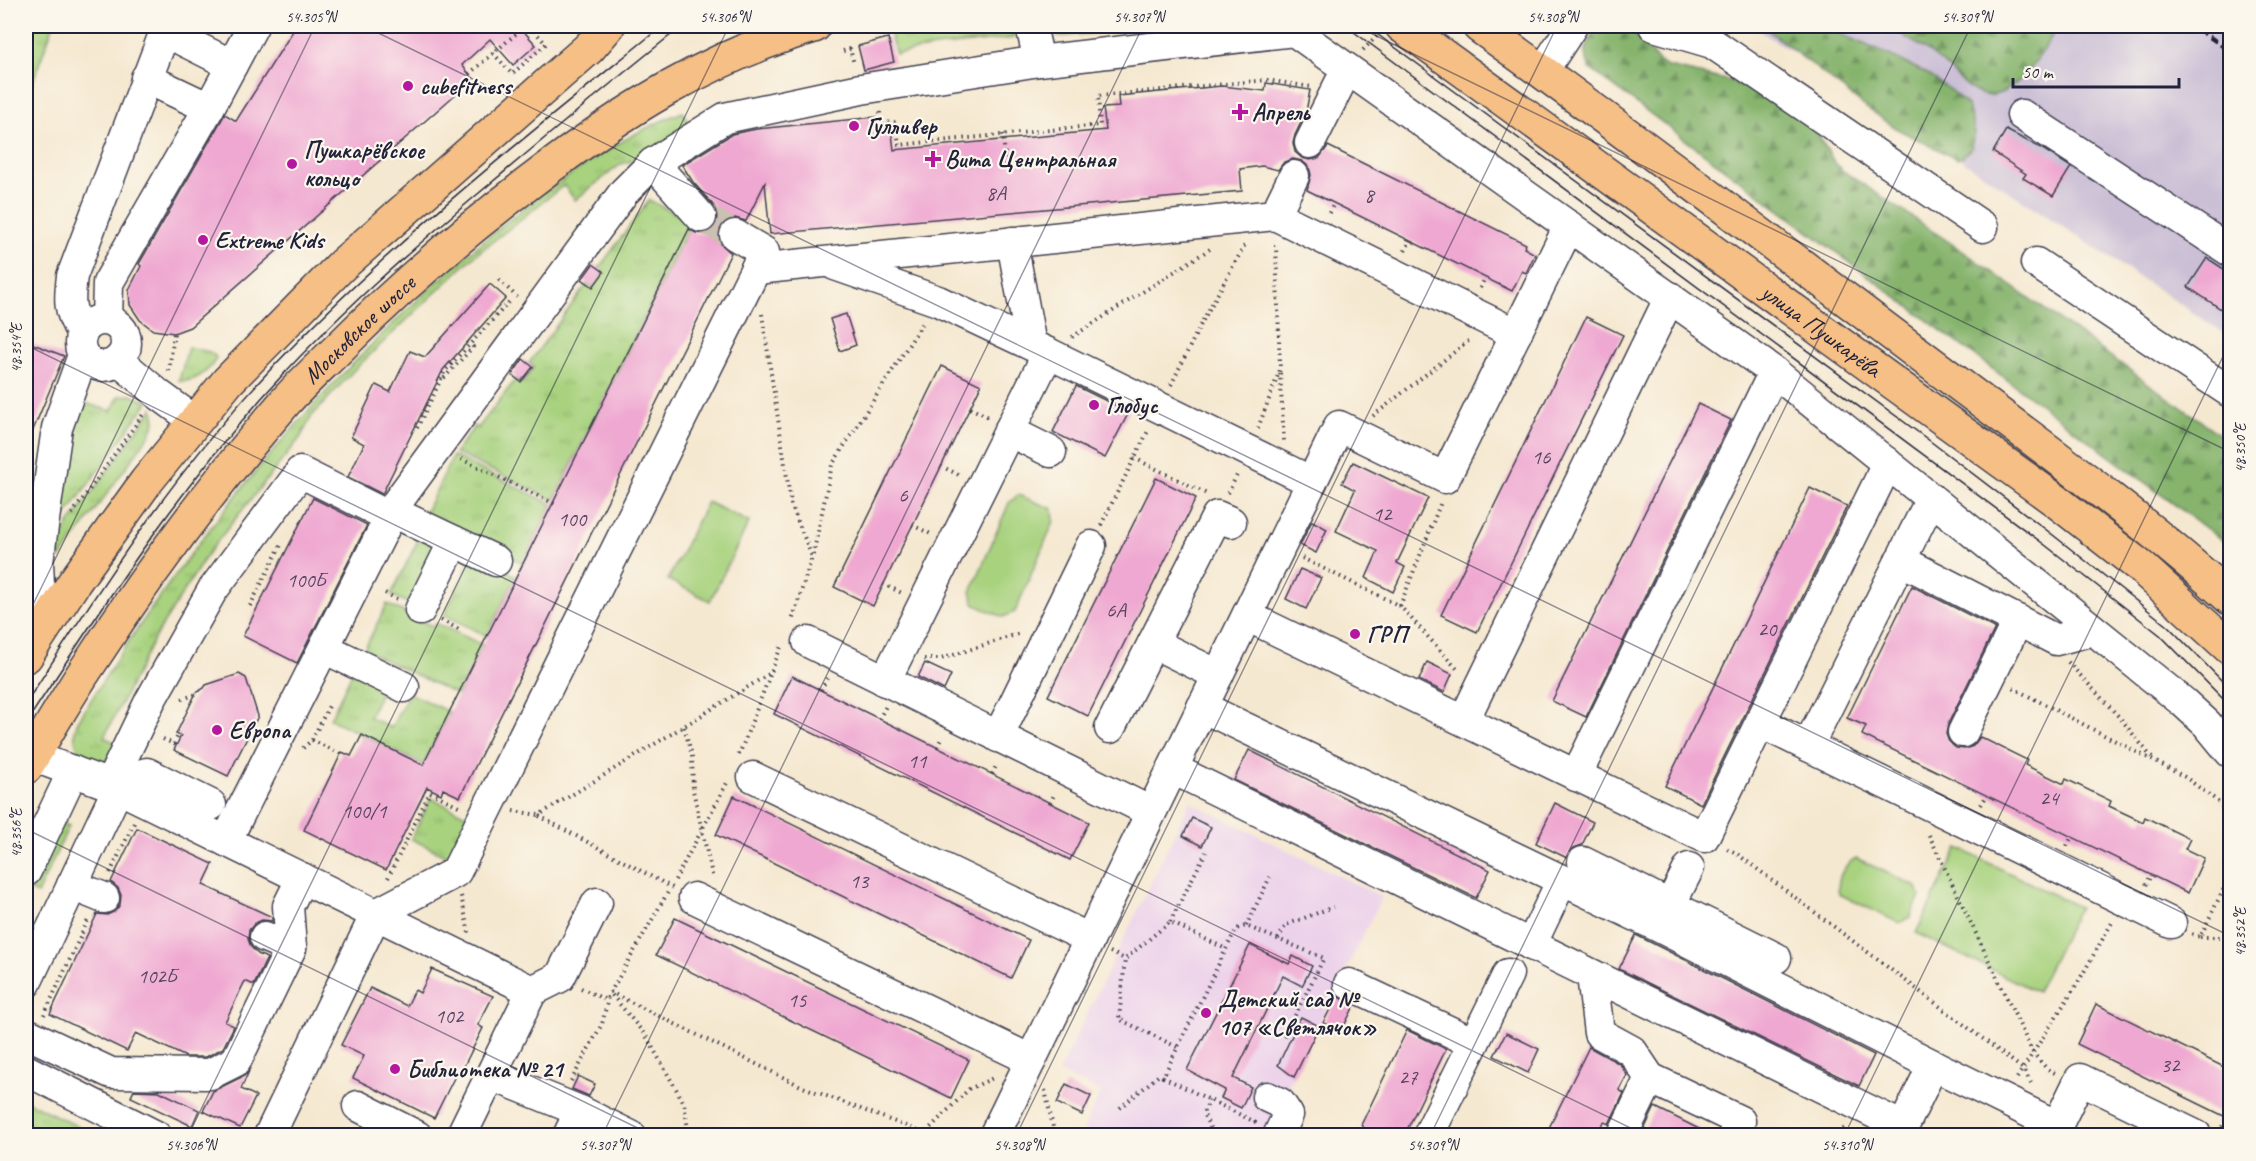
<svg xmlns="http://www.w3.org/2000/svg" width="2256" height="1161" font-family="Caveat,sans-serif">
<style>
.built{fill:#ecd1ea}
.industrial{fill:#cbbfd5}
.grass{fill:url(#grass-tufts);stroke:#657a5c;stroke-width:1.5}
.forest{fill:url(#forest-firs);stroke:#546b54;stroke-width:1.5}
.park{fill:#a8d27e;stroke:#657a5c;stroke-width:1.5}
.building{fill:#efa8d1}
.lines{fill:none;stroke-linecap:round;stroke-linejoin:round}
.minor-tunnel{stroke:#cbc0b2;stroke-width:30;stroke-dasharray:30 15;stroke-linecap:butt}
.minor-casing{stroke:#424051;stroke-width:33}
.major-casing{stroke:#424051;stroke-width:36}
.path{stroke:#424051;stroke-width:4;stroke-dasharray:1.5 4.5;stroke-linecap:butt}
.minor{stroke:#fff;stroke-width:30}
.major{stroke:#f5bf86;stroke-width:33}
.tram{stroke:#22223b;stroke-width:1.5}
.rail{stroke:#22223b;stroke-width:4.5;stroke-dasharray:9 4.5;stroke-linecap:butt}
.ticks{fill:none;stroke:#22223b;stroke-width:1.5;stroke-opacity:0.45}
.poi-dot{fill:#b5179e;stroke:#fbf7ec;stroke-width:2}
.labels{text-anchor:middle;stroke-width:4.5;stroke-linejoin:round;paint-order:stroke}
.number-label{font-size:21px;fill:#554460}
.poi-label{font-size:24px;font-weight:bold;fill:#22223b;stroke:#fbf7ec;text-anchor:start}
.street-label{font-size:24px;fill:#22223b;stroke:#fbf7ec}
.neatline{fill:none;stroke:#22223b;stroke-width:2}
.ticks-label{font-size:15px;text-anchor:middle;fill:#22223b}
</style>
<defs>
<pattern id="grass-tufts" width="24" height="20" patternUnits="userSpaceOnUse" patternTransform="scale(1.5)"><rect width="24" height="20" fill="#a8d27e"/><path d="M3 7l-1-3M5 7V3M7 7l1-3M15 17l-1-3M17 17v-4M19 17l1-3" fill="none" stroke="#90b46e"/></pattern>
<pattern id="forest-firs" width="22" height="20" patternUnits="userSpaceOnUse" patternTransform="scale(1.5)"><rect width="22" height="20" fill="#86b46d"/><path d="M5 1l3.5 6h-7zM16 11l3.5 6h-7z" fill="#6d925b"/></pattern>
</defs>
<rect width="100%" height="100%" fill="#fbf7ec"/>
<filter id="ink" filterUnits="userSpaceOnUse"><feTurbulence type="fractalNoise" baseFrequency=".0167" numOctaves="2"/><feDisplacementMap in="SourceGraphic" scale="12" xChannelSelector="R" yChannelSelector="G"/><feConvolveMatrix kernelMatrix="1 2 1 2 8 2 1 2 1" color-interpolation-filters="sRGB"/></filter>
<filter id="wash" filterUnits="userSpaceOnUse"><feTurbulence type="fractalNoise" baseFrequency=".008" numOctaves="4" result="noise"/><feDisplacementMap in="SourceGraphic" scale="24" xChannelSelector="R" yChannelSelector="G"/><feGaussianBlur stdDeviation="1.35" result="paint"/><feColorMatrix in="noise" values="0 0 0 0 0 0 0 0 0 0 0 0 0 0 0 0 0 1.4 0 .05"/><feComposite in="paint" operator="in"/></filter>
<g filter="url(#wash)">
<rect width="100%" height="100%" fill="#f5e8d0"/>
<polygon class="built" points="1190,802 1382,897 1264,1135 1095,1135 1083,1130 1101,1092 1059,1072"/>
<polygon class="industrial" points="1752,26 2230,26 2230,337 1954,155"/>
<g class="grass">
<polygon points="26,26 53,26 26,100"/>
<path d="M918,26H1017C1018,31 1016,35 1013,38L935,47L896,54L889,31Z"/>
<polygon points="1051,26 1158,26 1059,37 1053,33"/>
<path d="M683,112L691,128L642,158L621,164L575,200L564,185L473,257L354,370L312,416L300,438L208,553L155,637L104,737L116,743L103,768C83,760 69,745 77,723C169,571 276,435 405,312C451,268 498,226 550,189C593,159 634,130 683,112Z"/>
<polygon points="649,200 692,222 554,500 455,453 475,426 478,428 516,379 522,383 534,367 529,363 587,284 592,288 604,272 599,268"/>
<path d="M188,347L210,352L215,356L216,359C207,373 196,382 179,381Z"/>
<polygon points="131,395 148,402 61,522 70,465 65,446 79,404 85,403 111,411 119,396"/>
<polygon points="153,408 155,422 150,434 60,559 57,546 62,534"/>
<polygon points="453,456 552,504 523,563 424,516"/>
<polygon points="422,532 447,543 416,607 391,595"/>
<polygon points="473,555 517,576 487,636 444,615"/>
<polygon points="387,604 434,627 436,623 483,645 458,695 364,650"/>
<polygon points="353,671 384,686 369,717 391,728 409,693 449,712 423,765 330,719"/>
<polygon points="431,798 476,820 458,856 447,856 411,839"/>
<polygon points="61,823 69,826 37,894 29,890"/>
<polygon points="26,1101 95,1135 52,1135 26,1122"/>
</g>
<g class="forest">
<path d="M1596,26C1605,26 1617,23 1626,26C1639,31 1648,58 1668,67L1735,82L1794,114L1816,131L1834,162L1842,170L1970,256L2230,442V546L1589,68L1585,51Z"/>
<polygon points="1763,26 1822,26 1891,56 1926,73 1950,90 1968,106 1975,133 1972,147 1962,157 1957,159 1899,130 1868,109"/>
<path d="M1889,26H2057C2046,50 2009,110 1976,92C1960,83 1949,67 1934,56C1920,44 1903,37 1889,26Z"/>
</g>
<g class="park">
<polygon points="1018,495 1053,509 1054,521 1015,612 1003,617 975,605 971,592 1009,503"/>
<polygon points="707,502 749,522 710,601 668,580"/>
<polygon points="1958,848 2079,907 2037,992 1916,933"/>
<path d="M1856,858L1917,887L1920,896L1910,917L1899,923L1839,894C1836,880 1843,865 1856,858Z"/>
</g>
<g id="blocks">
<g class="building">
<polygon points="296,26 519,26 536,45 513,65 490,39 462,65 473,79 190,327 174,333 153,330 140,320 130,305 129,290 141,266 139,264 225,114 236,121"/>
<polygon points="888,38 894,62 864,70 858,46"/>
<polygon points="1266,83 1310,90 1306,112 1295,135 1293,143 1295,152 1302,158 1310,160 1319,158 1328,146 1526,244 1524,248 1535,254 1526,273 1522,271 1512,291 1307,190 1311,175 1309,167 1302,161 1293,159 1284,162 1278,170 1262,166 1240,169 1242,191 770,234 765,183 746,221 735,218 726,220 720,227 718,234 720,243 731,253 460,797 443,789 441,794 427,787 386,870 304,830 342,752 351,756 362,735 423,765 689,229 696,233 705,234 713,229 717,223 718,214 714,206 693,182 682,165 732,134 757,129 876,117 877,128 891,126 894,150 1106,130 1103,108 1119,107 1118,96 1222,86 1265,91"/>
<polygon points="2006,130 2041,148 2071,167 2053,196 2023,178 2026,174 1993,152"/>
<polygon points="2207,258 2230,273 2230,315 2188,287"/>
<polygon points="593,264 604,272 593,287 582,279"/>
<polygon points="490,284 506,298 443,370 382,494 348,477 364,444 351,437 376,385 390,392 410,351 425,357"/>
<polygon points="846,314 856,345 840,351 830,319"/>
<polygon points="1586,317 1623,335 1477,632 1441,615"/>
<polygon points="33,344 64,356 26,447 26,363"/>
<polygon points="523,359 533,367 521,382 512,375"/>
<polygon points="942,366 981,385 873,606 834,587"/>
<polygon points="1076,386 1129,412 1105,458 1053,432"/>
<polygon points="1698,404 1731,420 1586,717 1552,701"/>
<polygon points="1353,462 1428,498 1397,563 1405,567 1393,592 1366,578 1378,551 1336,531 1355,490 1342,483"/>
<polygon points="1156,478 1196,498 1088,716 1048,696"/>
<polygon points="1810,488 1847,506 1701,804 1665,786"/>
<polygon points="313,498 367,525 297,663 243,636"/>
<polygon points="1312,521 1327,529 1316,553 1300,545"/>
<polygon points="1300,569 1321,578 1306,609 1286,599"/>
<polygon points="1912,586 1995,628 1948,724 1946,734 1949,742 1956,748 1965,749 1973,746 1980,737 2027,760 2025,765 2064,784 2066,779 2111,801 2109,806 2143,822 2145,817 2190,839 2185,849 2204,858 2188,893 1862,735 1866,726 1847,718"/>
<polygon points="1427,662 1452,674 1444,692 1419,680"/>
<polygon points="925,663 951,675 944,690 918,677"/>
<polygon points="239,674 246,678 258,716 228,776 174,750 181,736 176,734 196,693 204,688 206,685"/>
<polygon points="792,676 1089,822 1070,860 774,714"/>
<polygon points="1249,750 1490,870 1476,898 1234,780"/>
<polygon points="734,796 1029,940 1011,978 716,835"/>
<polygon points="1555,803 1593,822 1582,845 1573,848 1567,858 1536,843"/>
<polygon points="1192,818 1211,827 1202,846 1183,836"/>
<polygon points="137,828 213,864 203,885 272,917 272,921 262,920 255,923 249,930 248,939 251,947 258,954 267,958 254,985 245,981 225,1022 234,1026 223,1048 206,1057 186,1057 136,1033 127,1051 50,1014 97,914 107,915 114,912 120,905 121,895 118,888 111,882"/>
<polygon points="675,918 969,1060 951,1098 656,955"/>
<polygon points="1636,935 1874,1055 1859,1086 1619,969"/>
<polygon points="1250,945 1289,964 1293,956 1312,966 1302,986 1283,976 1233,1078 1251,1087 1241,1108 1221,1098 1225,1090 1187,1070"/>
<polygon points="432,969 493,996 478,1025 483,1028 459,1076 456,1074 434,1118 353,1078 364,1056 341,1045 370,988 407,1006 415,990 420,993"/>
<polygon points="1337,996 1354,1006 1341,1032 1323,1023"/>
<polygon points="2096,1004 2230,1070 2230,1119 2077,1044"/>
<polygon points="1301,1017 1319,1026 1294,1077 1278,1065"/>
<polygon points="1407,1030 1446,1049 1404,1136 1359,1136 1364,1128 1361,1125"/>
<polygon points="1506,1033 1539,1049 1528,1073 1494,1056"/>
<polygon points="1589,1047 1620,1064 1627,1075 1619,1090 1624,1093 1609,1124 1604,1122 1597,1136 1545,1136"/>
<polygon points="249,1071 241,1089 256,1096 240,1128 203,1111 213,1091 244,1076"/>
<polygon points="578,1076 595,1084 589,1096 572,1089"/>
<polygon points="1066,1084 1091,1096 1082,1115 1057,1103"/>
<polygon points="134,1090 159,1091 199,1110 192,1126 131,1097"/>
<polygon points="1655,1107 1713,1136 1641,1136"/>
</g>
</g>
</g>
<g filter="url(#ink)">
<use href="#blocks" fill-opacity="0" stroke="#424051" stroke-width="1.5"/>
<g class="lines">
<polyline class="minor-tunnel" points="701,217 735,235"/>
<g class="minor-casing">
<g id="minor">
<polyline points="1031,26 1039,61"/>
<polyline points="1287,26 1774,372 2183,702 2207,724 2230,752"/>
<polyline points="1654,26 1712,43 1983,227"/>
<polyline points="164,31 232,65"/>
<polyline points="1543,71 1572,26"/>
<polyline points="209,108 253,26"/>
<polyline points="2022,115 2230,251"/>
<polyline points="1310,143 1347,69"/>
<polyline points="653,163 701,217"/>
<polyline points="1294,176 1275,215 1516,334"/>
<polyline points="1012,242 1031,345"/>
<polyline points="2036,263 2230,392"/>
<polyline points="835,265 938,301 1048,353"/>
<polyline points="756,269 1275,215"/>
<polyline points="107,320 108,283 209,108 146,78"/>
<circle cx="103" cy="343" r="23"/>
<path d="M82,333C68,311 69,300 72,276L167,26"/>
<polyline points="118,360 158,394 195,421"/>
<polyline points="1009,431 1051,452"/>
<polyline points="300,472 390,517"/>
<polyline points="1931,499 1808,746 2171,923"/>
<polyline points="393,512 496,561"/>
<polyline points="1900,560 2056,640 2093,630"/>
<polyline points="420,610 454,541"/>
<polyline points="1247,616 1704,837 1880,479 1886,462"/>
<polyline points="41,631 38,562 57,428 83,355"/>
<polyline points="808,642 1151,812"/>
<polyline points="1153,643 1218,675"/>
<polyline points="324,648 404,687"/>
<polyline points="885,681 1048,353 1312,482"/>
<polyline points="1202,707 1659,927 1933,1065 1899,1136"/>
<polyline points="1464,720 1670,297"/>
<polyline points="1761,723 1808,746"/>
<polyline points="1110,728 1217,516 1231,522"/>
<polyline points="1963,732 2018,620"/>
<polyline points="998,737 1091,546"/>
<polyline points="32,756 118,788 532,991"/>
<polyline points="1173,769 1903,1127"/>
<polyline points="1576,776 1774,372"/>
<polyline points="753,777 1090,939"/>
<polyline points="110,784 150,701 212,591 294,481"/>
<polyline points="110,784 147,773 211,805"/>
<polyline points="226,841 398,501 624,192 653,163 725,118 861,89 1039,61 1294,31"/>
<polyline points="1583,862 1776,958"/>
<polyline points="26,871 73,771"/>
<polyline points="72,885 104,898"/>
<polyline points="694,898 1031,1060"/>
<polyline points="1662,921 1689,868"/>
<polyline points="265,937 291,948"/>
<polyline points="1531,945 1562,880"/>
<polyline points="1592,975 1599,1033 1632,1051 1650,1078"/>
<polyline points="26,983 118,788"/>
<polyline points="1349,984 1474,1043"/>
<polyline points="26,1033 111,1073 210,1074 236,1061 291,948 288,906 302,878"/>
<polyline points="1933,1065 2057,1126 2052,1136"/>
<polyline points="26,1070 156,1136"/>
<polyline points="491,1075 580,1111 631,1136"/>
<polyline points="1267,1097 1280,1103 1288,1115 1278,1136"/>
<polyline points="358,1106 417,1136"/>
<polyline points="2057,1126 2080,1079 2197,1136"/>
<polyline points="269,1136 376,914 456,872 764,252 735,235"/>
<polyline points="461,1136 532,991 560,977 597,903"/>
<polyline points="568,1136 580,1111"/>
<polyline points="994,1136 1339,426 1445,478 1569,226"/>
<polyline points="1428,1136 1508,974"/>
<polyline points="1622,1136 1650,1078 1740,1121 1733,1136"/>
</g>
</g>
<g class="major-casing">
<g id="major">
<path id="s1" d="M1402,26L2055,500L2141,567L2230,648"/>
<path d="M1479,26C1627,132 1771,243 1916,352C2022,432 2131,509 2230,598"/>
<polyline points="26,656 75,581 146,482 228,381 342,265 589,48 608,26"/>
<path id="s2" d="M26,767C47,733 67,697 90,663C149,572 215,483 286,401C303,382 323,364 341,346C401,286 466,230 534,179C621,112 708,57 814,26"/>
</g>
</g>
<g class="path">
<polyline points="1363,50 1377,36"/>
<polyline points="843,51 850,49 854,64"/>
<polyline points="493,53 512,74 546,44 530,26"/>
<polyline points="469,74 525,26"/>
<polyline points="880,112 881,123 896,122 899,145 1100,125 1098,96 1267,80 1311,87"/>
<polyline points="1003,134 1006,170"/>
<polyline points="1329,213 1334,203"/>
<polyline points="1405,251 1410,241"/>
<polyline points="499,280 517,297"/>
<polyline points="1480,288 1485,278"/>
<polyline points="762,314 791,504 812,557 792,621"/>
<polyline points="1072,337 1210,249"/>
<polyline points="169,371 174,333"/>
<polyline points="1280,373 1284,441"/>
<polyline points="444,378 473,347 470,344"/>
<polyline points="1171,385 1202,322 1246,243"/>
<polyline points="970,408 989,417"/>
<polyline points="1373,416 1471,339"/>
<polyline points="417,428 445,371 511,300"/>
<polyline points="1258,428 1280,370 1276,245"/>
<polyline points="1134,458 1207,494"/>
<polyline points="461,459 555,504"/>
<polyline points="941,466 959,475"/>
<polyline points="1228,493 1238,473"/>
<polyline points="72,514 144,413"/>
<polyline points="912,525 931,534"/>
<polyline points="1101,525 1149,429"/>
<polyline points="813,555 832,465 924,321"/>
<polyline points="1302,558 1400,606 1459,671"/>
<polyline points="883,584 902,593"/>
<polyline points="385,593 397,599"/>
<polyline points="250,606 281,545"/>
<polyline points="1400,606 1441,502"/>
<polyline points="441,620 462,631"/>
<polyline points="924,659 941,659 1021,633"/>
<polyline points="2068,662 2121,719 2152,758"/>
<polyline points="2013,688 2185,777 2216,800 2230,814"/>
<polyline points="821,690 827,678"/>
<polyline points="182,699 197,694"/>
<polyline points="879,719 886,706"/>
<polyline points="684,727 692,755 693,790 713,879"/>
<polyline points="163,739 174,744 178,735"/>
<polyline points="312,740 341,754"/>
<polyline points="937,747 942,737"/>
<polyline points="303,748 312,740 329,706"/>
<polyline points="739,755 782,644"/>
<polyline points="992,774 997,764"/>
<polyline points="1050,803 1055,793"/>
<polyline points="1981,805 1987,795"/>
<polyline points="513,811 539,815 769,674"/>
<polyline points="539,816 673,888"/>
<polyline points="1929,835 2033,1053 2047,1069 2055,1073"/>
<polyline points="2067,846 2072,836"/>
<polyline points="1727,849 1736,853 2023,1069 2031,1083"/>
<polyline points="110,873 134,823"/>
<polyline points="388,878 430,792 461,807"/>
<polyline points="675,880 728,781"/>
<polyline points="2146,885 2151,875"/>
<polyline points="461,896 469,933"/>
<polyline points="1170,922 1206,852"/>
<polyline points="1246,926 1270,877"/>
<polyline points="2192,934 2200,937 2230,876"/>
<polyline points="2200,937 2230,937"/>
<polyline points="1278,939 1286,925 1333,907"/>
<polyline points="1110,952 1125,959"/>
<polyline points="581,988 606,1000 668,892"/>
<polyline points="610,992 803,1087 924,1133"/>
<polyline points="612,995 646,1036 684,1103 689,1136"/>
<polyline points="44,1015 89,918"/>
<polyline points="1177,1047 1119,1019 1125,959 1170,922 1226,949"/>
<polyline points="2017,1078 2077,984 2113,921"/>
<polyline points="571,1081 602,1024 608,999"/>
<polyline points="1045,1090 1054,1132 1061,1136"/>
<polyline points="1210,1100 1203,1113 1214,1136"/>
<polyline points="1120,1108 1159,1075 1163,1077"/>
<polyline points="1255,1121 1255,1122 1163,1077 1236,929 1246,926 1324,958 1284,1037"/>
<polyline points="2222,1127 2227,1117"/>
<polyline points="26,1130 36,1136"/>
<polyline points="922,1136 969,1089 993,1078"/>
<polyline points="1833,1136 1845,1128"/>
</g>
<use href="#minor" class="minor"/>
<use href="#major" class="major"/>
<g class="tram">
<polyline points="1346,26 2045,545 2160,635 2230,706"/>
<polyline points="1366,26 1930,441 2053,535 2168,626 2230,689"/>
<path d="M26,703C100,587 175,471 270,370C390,243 528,135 662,26"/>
<path d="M26,723C104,604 181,485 278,380C344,308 417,245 491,183C554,130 618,77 682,26"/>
</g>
<g class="rail">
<polyline points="2225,26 2230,29"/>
<polyline points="2198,29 2230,51"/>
</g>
</g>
</g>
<path class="ticks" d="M364,26L2230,936M1356,26L2230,452M26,345L1647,1136M26,619L315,26M26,829L654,1136M188,1136L729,26M602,1136L1143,26M1016,1136L1557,26M1430,1136L1971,26M1844,1136L2230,342"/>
<g class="poi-dot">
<circle cx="408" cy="86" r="6"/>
<path d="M1237 103h6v6h6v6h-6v6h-6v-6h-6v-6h6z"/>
<circle cx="854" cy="126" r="6"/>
<path d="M930 150h6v6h6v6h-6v6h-6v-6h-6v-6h6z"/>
<circle cx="292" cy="164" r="6"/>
<circle cx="203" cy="240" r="6"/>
<circle cx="1094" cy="405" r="6"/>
<circle cx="1355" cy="634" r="6"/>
<circle cx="217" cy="730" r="6"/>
<circle cx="1206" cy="1013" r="6"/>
<circle cx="395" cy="1069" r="6"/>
</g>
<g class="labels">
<g class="number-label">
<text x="996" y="200">8А</text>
<text x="1369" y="202">8</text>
<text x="1541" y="464">16</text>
<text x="903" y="502">6</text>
<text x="1382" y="521">12</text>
<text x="572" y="526">100</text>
<text x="306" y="587">100Б</text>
<text x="1116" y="617">6А</text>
<text x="1767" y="636">20</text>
<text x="917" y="768">11</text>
<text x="2049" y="805">24</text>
<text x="364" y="818">100/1</text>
<text x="859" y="888">13</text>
<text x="157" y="983">102Б</text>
<text x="797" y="1007">15</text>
<text x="449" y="1023">102</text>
<text x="2170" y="1072">32</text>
<text x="1408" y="1084">27</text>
</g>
<g class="poi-label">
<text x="420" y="94">cubefitness</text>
<text x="1252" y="120">Апрель</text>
<text x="866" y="134">Гулливер</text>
<text x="304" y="158">Пушкарёвское<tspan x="304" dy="28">кольцо</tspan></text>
<text x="945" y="167">Вита Центральная</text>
<text x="215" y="248">Extreme Kids</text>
<text x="1106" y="413">Глобус</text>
<text x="1367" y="642">ГРП</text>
<text x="229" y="738">Европа</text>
<text x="1218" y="1007">Детский сад №<tspan x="1218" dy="28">107 «Светлячок»</tspan></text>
<text x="407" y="1077">Библиотека № 21</text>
</g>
<g class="street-label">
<text dy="8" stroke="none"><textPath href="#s2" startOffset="552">Московское шоссе</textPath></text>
<text dy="8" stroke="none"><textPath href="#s1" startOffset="518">улица Пушкарёва</textPath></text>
</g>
</g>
<rect width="2256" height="1161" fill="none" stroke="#fbf7ec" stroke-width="66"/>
<path d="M2013 78v9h166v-9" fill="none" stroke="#22223b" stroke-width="3"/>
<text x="2022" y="78" font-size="18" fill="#22223b" stroke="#fbf7ec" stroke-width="4.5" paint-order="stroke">50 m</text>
<rect x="33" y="33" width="2190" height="1095" class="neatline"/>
<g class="ticks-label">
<text x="311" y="22">54.305°N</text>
<text x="725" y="22">54.306°N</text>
<text x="1139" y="22">54.307°N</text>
<text x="1553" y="22">54.308°N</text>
<text x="1967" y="22">54.309°N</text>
<text transform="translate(16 348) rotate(-90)" y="5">48.354°E</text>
<text transform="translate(2240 448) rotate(-90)" y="5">48.350°E</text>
<text transform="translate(16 833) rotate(-90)" y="5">48.356°E</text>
<text transform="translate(2240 932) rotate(-90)" y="5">48.352°E</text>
<text x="191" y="1150">54.306°N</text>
<text x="605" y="1150">54.307°N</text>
<text x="1019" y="1150">54.308°N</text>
<text x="1433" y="1150">54.309°N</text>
<text x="1847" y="1150">54.310°N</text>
</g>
</svg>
